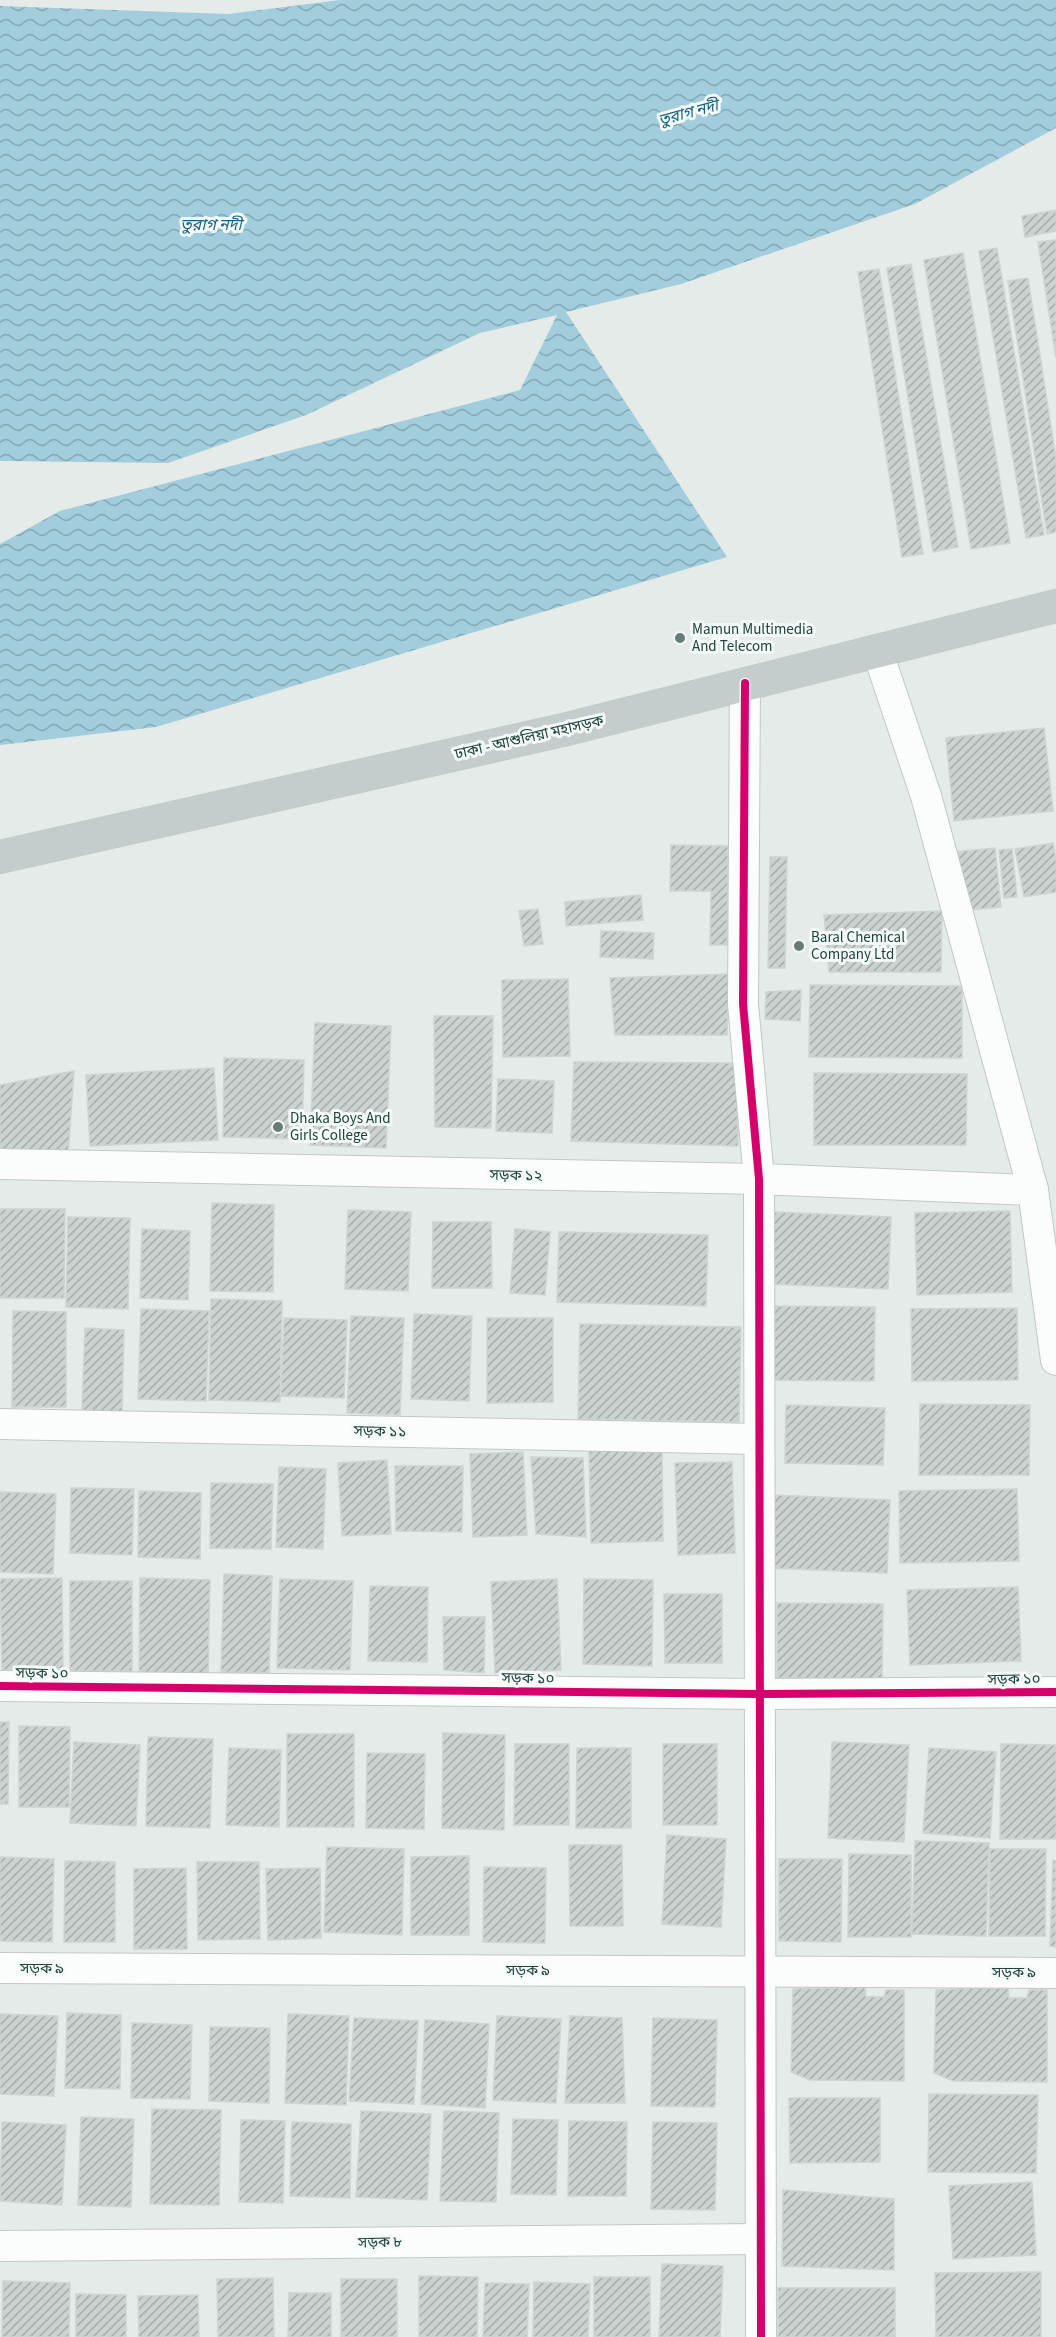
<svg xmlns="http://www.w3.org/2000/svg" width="1056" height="2337" font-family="'Source Sans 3','Noto Sans Bengali',sans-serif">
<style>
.water{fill:url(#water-waves)}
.building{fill:url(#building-hatch);stroke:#ced4d2;stroke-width:1.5}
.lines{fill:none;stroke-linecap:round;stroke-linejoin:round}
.minor-casing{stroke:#c2c8c6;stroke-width:32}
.trunk-casing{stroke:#bcc7c5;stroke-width:34}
.minor{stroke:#fbfcfc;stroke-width:30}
.trunk{stroke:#c4cdcc;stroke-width:33}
.cycleway-casing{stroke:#f3faf7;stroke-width:11}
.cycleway{stroke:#d6006c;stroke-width:8}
.poi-dot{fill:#667c79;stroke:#f3faf7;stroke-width:2}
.labels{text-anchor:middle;stroke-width:6;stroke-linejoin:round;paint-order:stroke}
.poi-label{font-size:15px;fill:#21413c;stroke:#f3faf7;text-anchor:start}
.street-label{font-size:15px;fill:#21413c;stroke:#f3faf7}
.water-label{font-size:16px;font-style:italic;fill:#156282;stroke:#f3faf7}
</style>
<defs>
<pattern id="water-waves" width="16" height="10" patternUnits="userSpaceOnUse" patternTransform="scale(1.5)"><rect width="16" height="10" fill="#a2cddc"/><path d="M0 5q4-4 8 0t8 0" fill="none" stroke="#84a8b4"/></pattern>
<pattern id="building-hatch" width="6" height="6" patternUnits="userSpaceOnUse" patternTransform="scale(1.5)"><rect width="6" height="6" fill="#ccd2d0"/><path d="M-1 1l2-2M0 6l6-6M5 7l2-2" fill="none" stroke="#a5acaa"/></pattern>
</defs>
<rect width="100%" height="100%" fill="#e5ebe9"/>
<polygon class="water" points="340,0 1056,0 1056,128 915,204 681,284 566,312 727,557 156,727 0,745 0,544 60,511 520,390 557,315 480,333 306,415 168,463 0,461 0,6 228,14"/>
<g class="building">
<polygon points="1056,210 1056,231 1025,237 1022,216"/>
<polygon points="1056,240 1056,358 1038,242"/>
<polygon points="997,248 1044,535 1026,538 979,251"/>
<polygon points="963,253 1010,543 971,549 924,260"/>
<polygon points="911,264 958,547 933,552 887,268"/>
<polygon points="879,269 923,554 902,557 858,272"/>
<polygon points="1028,278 1056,459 1056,532 1047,534 1008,281"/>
<polygon points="1044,728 1053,811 954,821 946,738"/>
<polygon points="1053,843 1056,859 1056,892 1024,897 1015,849"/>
<polygon points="671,845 728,846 727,945 710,945 711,891 670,891"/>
<polygon points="995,848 1001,907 959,911 953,852"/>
<polygon points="1012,849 1017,897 1004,898 999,850"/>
<polygon points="770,857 787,857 785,968 768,968"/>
<polygon points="641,895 643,920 566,926 565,902"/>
<polygon points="538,909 543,944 524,946 519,911"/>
<polygon points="942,911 941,972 829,972 824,915"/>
<polygon points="601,931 654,933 653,959 600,957"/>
<polygon points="729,974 727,1035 615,1035 610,978"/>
<polygon points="568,979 570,1056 503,1057 502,980"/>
<polygon points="810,985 962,986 962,1058 809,1057"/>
<polygon points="801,990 800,1021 765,1019 766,992"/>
<polygon points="434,1016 493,1016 491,1128 435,1127"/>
<polygon points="315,1023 391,1026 386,1148 310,1145"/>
<polygon points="224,1058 304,1060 302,1139 223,1137"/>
<polygon points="574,1062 737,1063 738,1146 571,1141"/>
<polygon points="214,1068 218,1140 90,1146 86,1075"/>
<polygon points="74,1071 68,1157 0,1152 0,1085"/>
<polygon points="814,1073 967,1074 966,1145 814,1145"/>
<polygon points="498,1079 554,1081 552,1133 496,1131"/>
<polygon points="212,1203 274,1205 273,1292 210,1291"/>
<polygon points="0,1209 65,1209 64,1298 0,1298"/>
<polygon points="348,1210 411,1212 408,1291 345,1289"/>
<polygon points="1010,1211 1012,1292 917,1295 915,1213"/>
<polygon points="772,1212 891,1217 888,1289 769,1284"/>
<polygon points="68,1217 130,1218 128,1309 66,1307"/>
<polygon points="433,1222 491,1222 492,1288 432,1288"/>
<polygon points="142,1229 190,1231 188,1300 140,1298"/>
<polygon points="515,1229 550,1232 545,1295 510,1293"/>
<polygon points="559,1232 708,1235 706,1306 557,1302"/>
<polygon points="211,1299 282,1301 280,1402 209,1400"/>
<polygon points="769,1306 875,1307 874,1381 769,1380"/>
<polygon points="1017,1308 1018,1380 912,1381 911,1309"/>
<polygon points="141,1309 209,1311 206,1401 138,1399"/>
<polygon points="13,1311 66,1312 66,1407 12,1407"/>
<polygon points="414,1314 472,1316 469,1401 411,1399"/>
<polygon points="351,1316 404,1318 400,1415 347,1413"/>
<polygon points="284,1318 347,1320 344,1398 281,1396"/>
<polygon points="487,1318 553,1318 553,1402 487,1403"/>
<polygon points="580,1324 741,1327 739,1422 578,1419"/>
<polygon points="85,1328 124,1330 122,1412 82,1410"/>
<polygon points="920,1404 1030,1405 1029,1475 919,1475"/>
<polygon points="786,1405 885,1408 883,1465 785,1463"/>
<polygon points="662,1449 663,1541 591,1543 589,1451"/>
<polygon points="523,1452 527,1535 473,1537 470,1454"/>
<polygon points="531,1457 583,1458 586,1537 536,1534"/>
<polygon points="387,1460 391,1534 342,1536 338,1463"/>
<polygon points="732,1462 735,1553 678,1555 675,1463"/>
<polygon points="395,1466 463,1466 462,1532 396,1531"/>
<polygon points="279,1467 326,1469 323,1549 276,1547"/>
<polygon points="211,1483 273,1484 271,1549 210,1548"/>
<polygon points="71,1488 134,1489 132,1555 70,1553"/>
<polygon points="1017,1489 1019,1561 900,1563 899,1491"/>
<polygon points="139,1491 201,1493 200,1559 138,1557"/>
<polygon points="0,1492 56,1494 53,1574 0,1572"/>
<polygon points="772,1495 890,1500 887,1573 769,1568"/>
<polygon points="224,1574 272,1576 269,1673 221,1672"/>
<polygon points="62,1578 63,1669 2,1670 0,1579"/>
<polygon points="140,1578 210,1580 208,1680 139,1679"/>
<polygon points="280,1579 353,1581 350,1670 277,1668"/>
<polygon points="557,1579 561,1670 495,1673 491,1582"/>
<polygon points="584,1579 653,1580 652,1666 583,1664"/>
<rect x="70" y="1581" width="62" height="90"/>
<polygon points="370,1586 428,1587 427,1662 368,1661"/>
<polygon points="1018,1587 1021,1661 910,1665 907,1590"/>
<polygon points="664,1594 722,1594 722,1663 665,1663"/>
<polygon points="777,1603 883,1604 882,1679 777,1678"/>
<polygon points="443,1617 485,1617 484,1673 444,1670"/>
<polygon points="0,1722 9,1722 8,1804 0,1804"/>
<polygon points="19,1726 70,1727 69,1807 19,1807"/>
<polygon points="443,1733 505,1735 504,1830 442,1828"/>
<rect x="287" y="1734" width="67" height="93"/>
<polygon points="148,1737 213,1739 210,1828 146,1826"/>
<polygon points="74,1742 140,1745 136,1826 70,1823"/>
<polygon points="832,1742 909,1745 904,1842 828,1838"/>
<polygon points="515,1744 569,1744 569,1825 514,1825"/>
<rect x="663" y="1744" width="54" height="81"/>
<polygon points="1001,1744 1056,1745 1056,1839 1000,1839"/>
<polygon points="229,1748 281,1750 279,1827 226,1825"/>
<polygon points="577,1748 631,1748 631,1828 576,1828"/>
<polygon points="929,1748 996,1752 990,1838 923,1833"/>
<polygon points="367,1753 425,1754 424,1829 366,1828"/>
<polygon points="667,1835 726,1839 721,1927 662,1924"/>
<polygon points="915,1841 989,1843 986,1936 912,1934"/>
<polygon points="569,1845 622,1845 623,1926 570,1926"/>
<polygon points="327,1847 404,1849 402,1935 324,1932"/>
<polygon points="990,1849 1046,1849 1045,1936 989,1936"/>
<polygon points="849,1854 911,1855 911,1937 848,1937"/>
<polygon points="469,1856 469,1935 411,1935 411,1857"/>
<polygon points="0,1857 54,1859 52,1942 0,1941"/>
<polygon points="779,1859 842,1859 841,1942 779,1941"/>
<polygon points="1053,1860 1056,1861 1056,1947 1050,1946"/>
<polygon points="65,1861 115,1862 115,1942 64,1942"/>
<polygon points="197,1862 259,1862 260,1939 198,1940"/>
<polygon points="484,1867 546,1868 545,1943 483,1942"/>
<polygon points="186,1868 187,1949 134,1949 134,1869"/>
<polygon points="320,1868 321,1938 268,1940 266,1869"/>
<polygon points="865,1987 866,1997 884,1997 886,1990 904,1990 904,2081 810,2080 791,2072 793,1989"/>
<polygon points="974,1988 1008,1988 1009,1998 1027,1998 1029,1990 1047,1990 1047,2082 953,2081 934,2073 936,1990"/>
<polygon points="67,2013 121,2015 120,2089 65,2088"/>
<polygon points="0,2014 58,2016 54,2096 0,2094"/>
<polygon points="288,2014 349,2016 346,2105 285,2103"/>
<polygon points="497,2016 561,2019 556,2103 493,2100"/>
<polygon points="570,2016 622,2018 625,2103 565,2103"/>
<polygon points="354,2018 418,2021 414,2104 349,2101"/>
<polygon points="653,2018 717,2020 715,2107 651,2106"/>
<polygon points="425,2020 489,2024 485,2108 421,2104"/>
<polygon points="132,2023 192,2025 190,2099 131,2098"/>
<polygon points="210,2027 270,2028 269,2103 209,2101"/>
<polygon points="929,2094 1038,2095 1036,2173 928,2172"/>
<polygon points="789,2098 880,2098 880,2162 790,2163"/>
<polygon points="152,2109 221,2110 219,2205 150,2204"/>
<polygon points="361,2111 431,2114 427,2200 356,2197"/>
<polygon points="444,2111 499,2113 496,2202 440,2201"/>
<polygon points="81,2117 134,2119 131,2207 78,2205"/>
<polygon points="513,2119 558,2120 556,2195 511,2194"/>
<polygon points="241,2120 285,2121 283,2203 239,2202"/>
<polygon points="569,2121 627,2122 626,2196 568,2196"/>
<polygon points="2,2122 66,2125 62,2205 0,2201"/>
<polygon points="292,2122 351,2124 350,2198 290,2196"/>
<polygon points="653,2122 717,2123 715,2210 651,2209"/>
<polygon points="1032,2182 1036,2255 953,2259 949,2186"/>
<polygon points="783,2190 894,2199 894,2270 782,2266"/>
<polygon points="662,2264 723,2266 720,2337 659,2337"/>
<polygon points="1041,2272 1041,2337 936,2337 935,2273"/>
<polygon points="419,2276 478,2277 477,2337 419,2337"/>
<rect x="594" y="2277" width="56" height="60"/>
<polygon points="273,2278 274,2337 218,2337 217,2279"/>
<rect x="341" y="2279" width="56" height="58"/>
<polygon points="3,2281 70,2283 69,2337 2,2337"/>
<polygon points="534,2282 590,2284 588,2337 533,2337"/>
<polygon points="485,2283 529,2284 527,2337 483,2337"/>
<rect x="778" y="2288" width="117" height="49"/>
<polygon points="289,2293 331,2293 331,2337 288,2337"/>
<polygon points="76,2294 126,2295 126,2337 76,2337"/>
<polygon points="198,2295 199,2337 139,2337 138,2296"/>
</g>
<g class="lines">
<g class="minor-casing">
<g id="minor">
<polyline points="877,650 926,796 1033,1190 1056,1360"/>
<polyline points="745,683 743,1004 759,1179 761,2337"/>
<polyline points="0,1164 759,1179 1033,1190"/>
<polyline points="0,1424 759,1439"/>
<polyline points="0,1686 760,1694 1056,1692"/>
<polyline points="0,1968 1056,1973"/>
<polyline points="0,2246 761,2239"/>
</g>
</g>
<g class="trunk-casing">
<polyline id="trunk" points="0,857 563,730 1056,606"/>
</g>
<use href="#minor" class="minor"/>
<use href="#trunk" class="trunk"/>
<g class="cycleway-casing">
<g id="cycleway">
<polyline points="745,683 743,1004 759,1179 761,2337"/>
<polyline points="0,1686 760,1694 1056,1692"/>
</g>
</g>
<use href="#cycleway" class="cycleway"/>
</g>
<g class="poi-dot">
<circle cx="680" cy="638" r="6"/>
<circle cx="799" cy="946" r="6"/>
<circle cx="278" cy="1127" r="6"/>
</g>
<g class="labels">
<g class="poi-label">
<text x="692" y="634">Mamun Multimedia<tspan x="692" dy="17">And Telecom</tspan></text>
<text x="811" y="942">Baral Chemical<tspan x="811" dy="17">Company Ltd</tspan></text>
<text x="290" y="1123">Dhaka Boys And<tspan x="290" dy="17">Girls College</tspan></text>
</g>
<g class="street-label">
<text transform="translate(529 737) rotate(-13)" y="5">ঢাকা - আশুলিয়া মহাসড়ক</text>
<text transform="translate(516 1175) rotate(1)" y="5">সড়ক ১২</text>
<text transform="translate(380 1431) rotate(1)" y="5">সড়ক ১১</text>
<text transform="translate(42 1673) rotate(1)" y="5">সড়ক ১০</text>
<text transform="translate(528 1678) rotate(1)" y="5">সড়ক ১০</text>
<text transform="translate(1014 1679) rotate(-1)" y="5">সড়ক ১০</text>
<text x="42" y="1973">সড়ক ৯</text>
<text x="528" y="1975">সড়ক ৯</text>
<text x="1014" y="1977">সড়ক ৯</text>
<text transform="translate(380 2242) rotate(-1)" y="5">সড়ক ৮</text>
</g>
<g class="water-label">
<text transform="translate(688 112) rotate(-15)" y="6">তুরাগ নদী</text>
<text x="211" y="230">তুরাগ নদী</text>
</g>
</g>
</svg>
